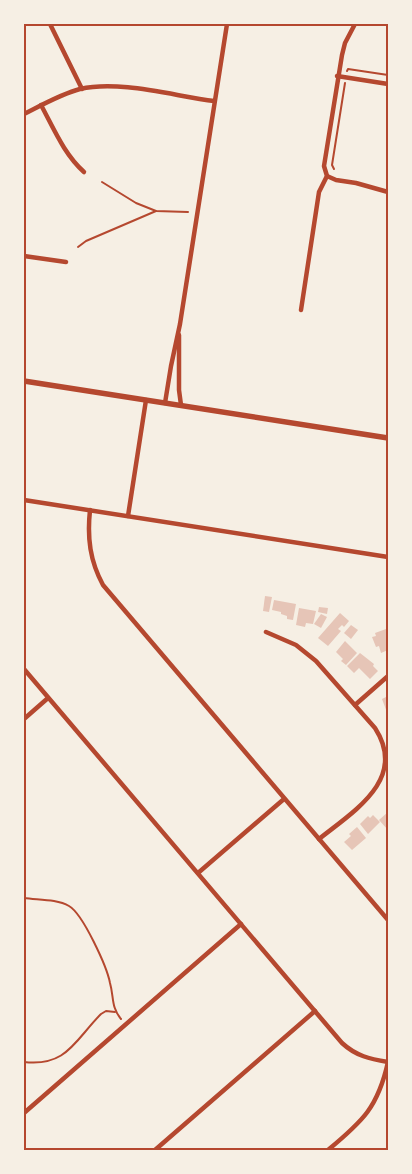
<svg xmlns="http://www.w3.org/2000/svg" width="412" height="1174" font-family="Quicksand,sans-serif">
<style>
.building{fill:#e6c5b7}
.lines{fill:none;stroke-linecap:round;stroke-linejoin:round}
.path{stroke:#b5482f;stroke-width:2}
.minor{stroke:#b5482f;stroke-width:4.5}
.tertiary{stroke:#b5482f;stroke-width:5.5}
.neatline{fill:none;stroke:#b5482f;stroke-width:2}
</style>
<rect width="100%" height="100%" fill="#f6efe4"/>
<g class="building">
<polygon points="265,596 272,597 269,612 263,611"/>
<polygon points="274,600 296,604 293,620 287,619 287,616 281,614 281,612 272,610"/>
<polygon points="319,607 328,608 327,614 318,612"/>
<polygon points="299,608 316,611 313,624 306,623 305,627 296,625"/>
<polygon points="340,613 349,621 344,627 342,625 338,629 341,631 328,646 318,638"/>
<polygon points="321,614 327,617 321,628 314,624"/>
<polygon points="351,625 358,630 351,639 344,633"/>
<polygon points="386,629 388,637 388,650 381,653 379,646 376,647 372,637 376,636 375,633"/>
<polygon points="345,641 357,653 346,665 341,661 343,659 336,652"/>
<polygon points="360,653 374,664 373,666 378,671 370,679 359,668 354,673 347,666"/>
<polygon points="388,696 388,715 382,699"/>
<polygon points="388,812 388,830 379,820"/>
<polygon points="373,815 380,822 368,834 360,824 368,816 370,818"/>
<polygon points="357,827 366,838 352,850 344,842 351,836 349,834"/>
</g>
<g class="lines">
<g class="path">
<polyline points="347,71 348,69 388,75"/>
<polyline points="334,169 332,165 345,83"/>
<polyline points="102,182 136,203 156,211 188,212"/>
<polyline points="78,247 86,241 156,211"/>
<path d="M24,898C38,900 57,899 69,906C83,914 107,967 110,983C114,997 111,1007 121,1019"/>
<path d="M24,1062C67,1067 75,1040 101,1014L106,1011L115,1012"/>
</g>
<g class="minor">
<polyline points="50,24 82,89"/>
<polyline points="337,76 388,84"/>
<path d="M41,105C54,129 64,154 84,172"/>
<path d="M24,114C42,105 61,94 80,89C120,80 174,96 214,101"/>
<polyline points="327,176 336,180 356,183 388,192"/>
<polyline points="24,256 66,262"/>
<polyline points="301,310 319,192 327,176 324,166 342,55 345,43 355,24"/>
<polyline points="179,335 179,390 181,405"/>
<polyline points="165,403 171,366 180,324 227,24"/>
<polyline points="24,500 388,557"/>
<path d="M90,510C87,538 90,561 103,585L388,920"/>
<polyline points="128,516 146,400"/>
<path d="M266,632L296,645L316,661L375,728C408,779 354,811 319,839"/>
<path d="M24,669L342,1043C356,1056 370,1059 388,1062"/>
<polyline points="355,705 388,676"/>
<polyline points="24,719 48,698"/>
<polyline points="198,873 284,799"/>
<polyline points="24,1113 241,924"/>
<polyline points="155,1150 315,1011"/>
<path d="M328,1150C363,1121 378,1107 388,1062"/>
</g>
<polyline class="tertiary" points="24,381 388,438"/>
</g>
<rect width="412" height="1174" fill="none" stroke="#f6efe4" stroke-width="50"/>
<rect x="25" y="25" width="362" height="1124" class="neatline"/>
</svg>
